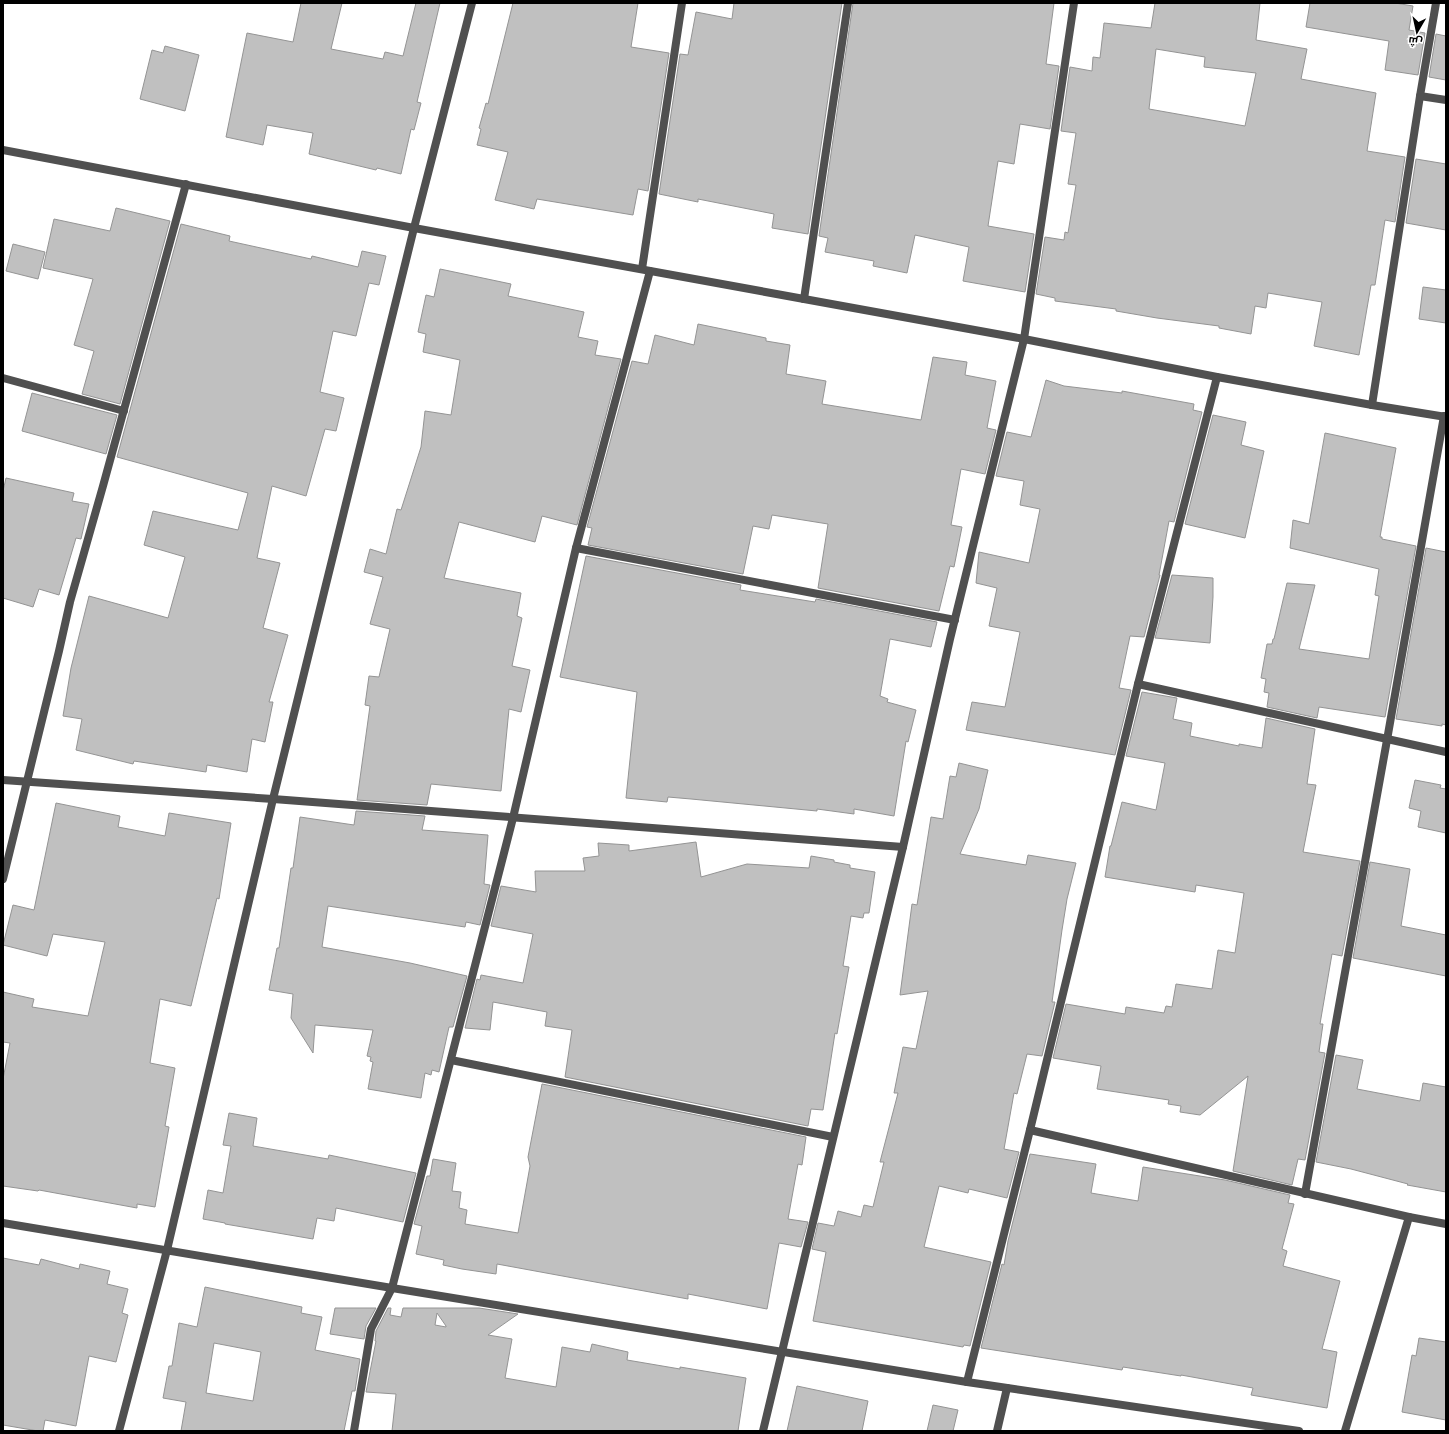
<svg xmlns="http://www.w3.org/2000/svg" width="1449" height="1434" font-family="Mulish,Cairo,sans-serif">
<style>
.building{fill:#c0c0c0;stroke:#949494;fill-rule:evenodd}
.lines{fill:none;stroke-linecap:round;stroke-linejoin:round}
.minor{stroke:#505050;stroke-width:8}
.tertiary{stroke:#505050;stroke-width:8}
</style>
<rect width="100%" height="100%" fill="#fff"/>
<g class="building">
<polygon points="301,3 342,3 331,49 383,59 385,52 403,56 416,3 440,3 417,102 421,103 414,130 411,129 401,174 377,168 376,170 309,154 313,133 267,125 263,145 226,137 247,33 293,42"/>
<polygon points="513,3 638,3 631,47 669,53 648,191 638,189 633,215 537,199 534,209 495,200 508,152 477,145 481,129 479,128 486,103 488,104"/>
<polygon points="734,3 842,3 808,234 772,228 774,214 698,199 698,202 659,194 680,54 688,55 696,12 732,19"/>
<polygon points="853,3 1054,3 1046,64 1059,66 1050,129 1020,124 1014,164 998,161 988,226 1034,234 1025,292 963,281 969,247 915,235 907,273 873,266 874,261 825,252 828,238 819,236"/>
<path d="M1155,3H1260L1256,40L1307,49L1301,79L1376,93L1367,151L1405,157L1395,222L1385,220L1375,285H1371L1359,355L1314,346L1322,302L1268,293L1266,308L1255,306L1251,334L1219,328V326L1157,318L1116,311V309L1055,301V298L1036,294L1045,237L1064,240L1065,232L1068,233L1076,185L1068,184L1076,133L1061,131L1070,67L1092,71L1093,57L1100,58L1104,23L1151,28ZM1156,49L1205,57L1204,67L1256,73L1245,126L1149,109Z"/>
<polygon points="1310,3 1395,3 1413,6 1409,30 1425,33 1418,75 1385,70 1389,41 1306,27"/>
<polygon points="1436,34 1446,36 1446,80 1429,77"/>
<polygon points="165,46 199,55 185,111 140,99 152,50 163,53"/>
<polygon points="1416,159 1446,164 1446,230 1406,223"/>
<polygon points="116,208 170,221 120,404 82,394 94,351 74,345 93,279 43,268 54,219 110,231"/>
<polygon points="181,224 230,236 229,241 311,259 312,256 358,267 362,251 386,256 379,285 369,283 356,336 333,331 320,392 344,398 336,431 325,429 306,496 272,486 257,558 280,563 263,628 288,635 269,702 273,702 265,742 252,739 247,772 207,765 206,772 134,761 133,764 76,750 82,719 63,716 71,668 89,596 168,618 185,557 144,545 153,511 238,530 248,493 117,457"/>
<polygon points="13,244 45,252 38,279 6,271"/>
<polygon points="440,269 511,284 508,296 584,312 578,337 598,341 595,355 621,359 577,525 542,516 535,542 459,522 444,578 521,593 517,616 522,618 512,666 530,670 521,712 509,709 501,791 431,784 427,805 357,800 370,706 365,705 369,676 379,677 390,629 370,624 383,577 364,572 370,549 386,554 397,509 401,510 421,447 425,411 451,415 460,360 423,352 426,334 418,332 426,295 434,297"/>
<polygon points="1423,287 1446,290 1446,323 1419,319"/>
<polygon points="698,324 766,338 766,341 790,345 786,374 826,381 822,404 921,420 933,357 967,362 965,375 996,381 987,428 996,430 985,474 961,469 951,525 962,527 954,567 950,566 939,611 818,588 828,524 772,515 769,529 753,526 743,574 588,545 592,528 587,527 632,361 648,364 655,335 694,345"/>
<polygon points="1046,380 1064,386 1122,393 1122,391 1194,404 1193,410 1202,412 1174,522 1169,521 1159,575 1160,575 1144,637 1130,636 1119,688 1131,690 1115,755 966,730 972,702 1005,707 1020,632 989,626 997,588 976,583 979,552 1029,563 1040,509 1020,505 1024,481 996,476 1007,432 1031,437"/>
<polygon points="32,393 117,415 106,454 22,431"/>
<polygon points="1213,415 1246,422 1241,445 1264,451 1245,538 1185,524"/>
<polygon points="1325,433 1396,448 1380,537 1382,537 1382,539 1416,546 1385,717 1319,707 1317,718 1267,707 1269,693 1264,692 1266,679 1261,678 1267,644 1272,644 1273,639 1274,639 1287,583 1315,585 1299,649 1369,659 1379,596 1375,595 1379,569 1290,548 1293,520 1309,524"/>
<polygon points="6,478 74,493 72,501 89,504 81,539 76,538 59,595 39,589 33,607 3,598 3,491"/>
<polygon points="1426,548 1446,552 1446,725 1442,724 1442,726 1396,719"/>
<polygon points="586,556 741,585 740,590 815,602 816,599 937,622 931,647 890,639 880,696 888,699 887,702 916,710 908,742 906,741 894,816 854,809 854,814 817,809 817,811 691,799 668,797 667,802 626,798 637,692 560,677"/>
<polygon points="1172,575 1213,578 1213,597 1210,643 1155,638"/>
<polygon points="1142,692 1177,698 1173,719 1192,723 1190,736 1239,746 1239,744 1262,748 1266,718 1315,729 1307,784 1316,785 1303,852 1360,861 1342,956 1332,954 1320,1024 1323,1024 1319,1052 1325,1053 1305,1160 1298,1159 1292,1185 1233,1171 1248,1076 1200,1115 1180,1112 1181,1106 1168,1104 1169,1100 1097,1089 1101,1066 1053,1058 1066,1004 1125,1014 1126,1007 1164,1013 1166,1006 1172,1007 1176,984 1212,989 1218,950 1235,953 1244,893 1196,885 1195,892 1105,877 1110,846 1111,846 1122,802 1156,810 1165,763 1126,756"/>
<polygon points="959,763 988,770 979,809 960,854 1026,865 1028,855 1076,863 1067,899 1062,930 1052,1002 1055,1002 1042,1056 1027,1054 1017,1094 1014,1093 1004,1149 1019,1152 1007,1198 969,1189 968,1193 939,1186 924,1247 991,1262 970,1346 964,1345 963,1347 813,1321 826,1252 812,1249 818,1223 834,1226 838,1211 861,1217 864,1205 873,1207 884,1162 880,1162 898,1093 894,1093 903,1047 916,1049 928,991 900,995 912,904 917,905 931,817 943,819 950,776 956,777"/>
<polygon points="1415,780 1441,785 1440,788 1446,789 1446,833 1418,827 1421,811 1409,808"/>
<polygon points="56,803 120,816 118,827 165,836 169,813 231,823 219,899 217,898 191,1006 160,999 150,1063 175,1068 165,1126 169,1127 155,1207 137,1204 137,1208 39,1190 38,1191 3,1186 3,1079 10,1043 3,1042 3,992 34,999 32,1007 88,1016 105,942 53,934 47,956 3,945 13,905 34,910"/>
<polygon points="356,811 425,816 422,830 488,835 484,884 490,885 480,925 466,922 465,927 328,906 322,947 410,963 467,976 453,1027 449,1027 439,1072 432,1070 431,1075 425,1073 421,1098 368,1089 373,1062 370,1061 371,1057 367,1056 373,1030 315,1025 313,1053 291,1018 293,994 269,990 277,948 279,948 291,868 293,868 300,817 354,825"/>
<polygon points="696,842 701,877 747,864 809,868 811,856 834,860 834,862 850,865 850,868 875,872 869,913 864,913 863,918 851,916 843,966 849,967 837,1034 835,1033 823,1110 811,1109 808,1126 565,1077 572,1030 545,1026 547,1012 493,1002 490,1030 465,1028 477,979 480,980 481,975 523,983 533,934 491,926 501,886 536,892 535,871 585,871 583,858 599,856 598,843 629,845 629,851"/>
<polygon points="1370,862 1410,869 1401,926 1446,935 1446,976 1353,958"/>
<polygon points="1336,1055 1363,1060 1357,1089 1420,1101 1423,1083 1446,1087 1446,1192 1407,1185 1408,1184 1351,1169 1316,1162"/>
<polygon points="542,1084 806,1137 802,1165 798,1164 788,1219 808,1222 801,1247 779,1243 767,1309 688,1294 688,1299 497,1264 496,1274 462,1269 443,1265 444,1260 416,1254 422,1226 414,1224 427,1176 430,1176 433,1159 456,1163 452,1191 461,1192 459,1208 467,1210 465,1224 518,1233 530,1166 528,1157"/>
<polygon points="229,1113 257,1118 253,1146 328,1159 329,1155 416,1173 403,1222 336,1208 334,1221 317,1218 313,1239 225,1224 225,1223 203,1219 208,1190 223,1193 231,1146 223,1145"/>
<polygon points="1030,1154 1096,1164 1091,1193 1138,1201 1143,1167 1225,1180 1290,1195 1288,1203 1294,1204 1282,1249 1287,1251 1283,1266 1340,1281 1322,1349 1337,1352 1327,1408 1251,1395 1253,1388 1181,1375 1181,1376 1123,1367 1122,1370 981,1348 1002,1264 1004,1265 1008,1241"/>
<polygon points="3,1258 39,1265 41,1259 79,1269 80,1264 110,1271 107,1284 128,1289 122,1313 128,1315 116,1362 89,1356 76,1426 45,1420 43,1431 38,1431 3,1425"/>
<path d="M205,1287L302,1307L301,1313L322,1317L315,1350L360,1359L355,1391H352L344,1431H181L186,1402L163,1398L169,1366H172L179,1323L197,1327ZM214,1343L261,1352L253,1401L206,1393Z"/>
<polygon points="335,1308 376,1308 366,1326 364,1339 330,1334"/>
<path d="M388,1308H391L390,1315L401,1317L403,1308H479L518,1314L488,1335L512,1339L505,1378L556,1387L562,1347L590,1352L592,1344L628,1352L627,1360L680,1369V1367L746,1378L738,1431H392L396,1394L366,1392L376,1341H375L376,1331ZM437,1313L446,1326V1327L435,1325Z"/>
<polygon points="1419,1338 1446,1342 1446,1420 1402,1412 1412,1355 1416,1356"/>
<polygon points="797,1386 868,1401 862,1431 787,1431"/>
<polygon points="933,1405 958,1410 953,1431 927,1431"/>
</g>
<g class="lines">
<g class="minor">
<polyline points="1420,96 1446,100"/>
<polyline points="642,269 682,3"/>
<polyline points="804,299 848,3"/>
<polyline points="3,378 124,411"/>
<polyline points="1372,405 1420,96 1436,3"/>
<polyline points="576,548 955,620"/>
<polyline points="1138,684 1446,752"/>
<polyline points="3,780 273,799 903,847"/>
<polyline points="3,879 59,651 70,602 103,486 186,184"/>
<polyline points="451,1060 833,1137"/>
<polyline points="1030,1130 1409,1217"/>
<polyline points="1305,1194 1387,740 1444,416"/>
<polyline points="967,1382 1030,1130 1138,684 1217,377"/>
<polyline points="119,1431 167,1250 273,799 414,228 472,3"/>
<polyline points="354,1431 371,1329 392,1288 513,818 576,548 650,271"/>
<polyline points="763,1431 903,847 950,639 1024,339 1074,3"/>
<polyline points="997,1431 1007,1388"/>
<polyline points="1345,1431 1409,1217 1446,1224"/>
</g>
<g class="tertiary">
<polyline points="3,150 414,228 1024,339 1217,377 1372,405 1446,417"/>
<polyline points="3,1223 392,1288 967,1382 1299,1431"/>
</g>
</g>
<rect width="1449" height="1434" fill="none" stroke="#000000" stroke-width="8"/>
<g transform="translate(1417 32) rotate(189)" stroke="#ffffff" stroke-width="3" paint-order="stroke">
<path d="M0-3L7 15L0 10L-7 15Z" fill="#000000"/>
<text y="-6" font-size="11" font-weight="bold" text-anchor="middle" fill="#000000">ش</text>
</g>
</svg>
